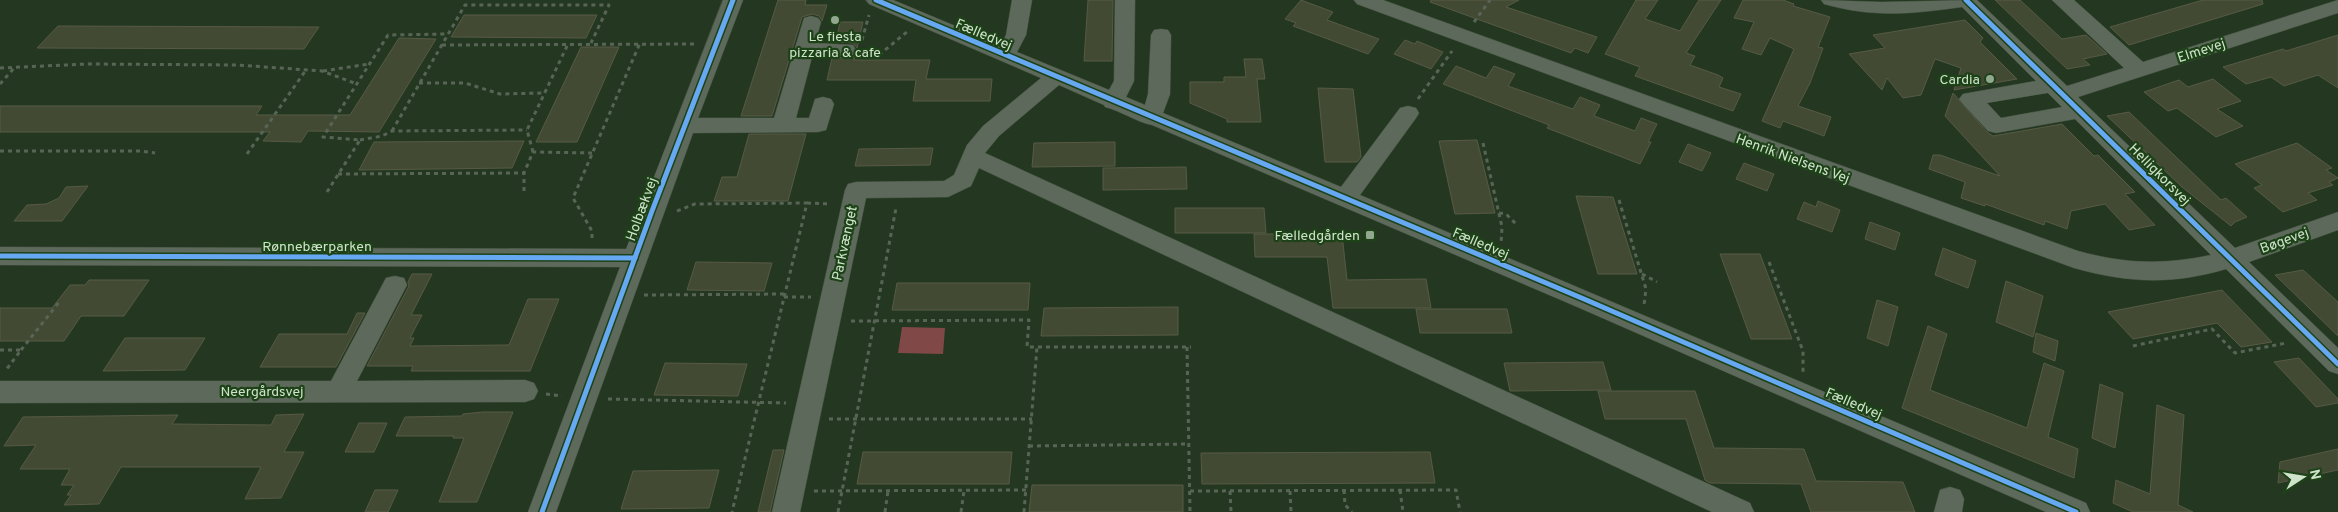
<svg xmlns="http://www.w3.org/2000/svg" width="2338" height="512" font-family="Overpass,sans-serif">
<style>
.green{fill:#804846}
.building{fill:#434a34;stroke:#575a45}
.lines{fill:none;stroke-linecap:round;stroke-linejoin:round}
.minor-casing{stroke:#41523e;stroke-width:1}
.path{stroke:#586556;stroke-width:3;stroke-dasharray:4 4;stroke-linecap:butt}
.minor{fill:#5d695b;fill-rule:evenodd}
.cycleway-casing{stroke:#1d4217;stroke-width:8}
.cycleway{stroke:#66a8f1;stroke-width:5}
.poi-dot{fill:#92a78f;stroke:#1d4217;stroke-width:2}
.labels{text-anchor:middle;stroke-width:4.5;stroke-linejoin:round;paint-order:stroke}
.street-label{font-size:14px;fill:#cee3ca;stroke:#1d4217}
.poi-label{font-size:14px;fill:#cee3ca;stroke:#1d4217;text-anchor:end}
</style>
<rect width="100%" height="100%" fill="#243821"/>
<polygon class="green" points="902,327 945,328 943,354 898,353"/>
<g class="building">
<polygon points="778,0 806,0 805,5 827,5 822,21 819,16 812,14 802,17 772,116 741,116"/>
<polygon points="1088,0 1113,0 1112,61 1084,61"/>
<polygon points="1301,0 1333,12 1327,20 1379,39 1368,54 1293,26 1296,23 1285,19"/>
<polygon points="1431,0 1519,0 1506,7 1597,37 1588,53 1575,48 1571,53 1430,2"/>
<polygon points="1636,0 1658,0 1645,19 1680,31 1699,0 1721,0 1686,53 1695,56 1690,65 1718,75 1723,78 1719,87 1741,94 1733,111 1635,76 1640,67 1605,54"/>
<polygon points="1743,0 1783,0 1794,4 1793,6 1830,17 1818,47 1823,48 1810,83 1798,106 1831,117 1824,136 1783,121 1780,128 1762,121 1794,49 1770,38 1761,55 1742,49 1754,22 1734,18"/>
<polygon points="1995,0 2020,0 2062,39 2086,35 2107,54 2083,59 2090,65 2067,69"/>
<polygon points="2203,0 2262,0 2263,4 2129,45 2110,27"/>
<polygon points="464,15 597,15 586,38 451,37"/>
<polygon points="1965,20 1983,38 1980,42 2017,79 1954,90 1961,68 1935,59 1921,95 1903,98 1887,78 1882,90 1849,54 1885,48 1873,35"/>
<polygon points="840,22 863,22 857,48 853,43 836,42"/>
<polygon points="58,26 319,27 304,49 37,48"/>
<polygon points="2338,35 2338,88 2318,75 2284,86 2271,77 2246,84 2223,67 2283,49 2286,51"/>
<polygon points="399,38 436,39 379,132 308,131 301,142 263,141 270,132 0,132 0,106 262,106 256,115 350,115"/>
<polygon points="1405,40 1415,44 1417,41 1443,52 1431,69 1394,54"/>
<polygon points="581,47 619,47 577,142 536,142"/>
<polygon points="856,54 854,60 930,60 926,79 992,79 990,101 913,101 916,80 827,80 832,58 853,57"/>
<polygon points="1244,59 1262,59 1265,79 1257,79 1261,122 1227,122 1227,119 1190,103 1190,82 1224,82 1224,77 1246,77"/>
<polygon points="1456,66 1486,78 1494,66 1515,74 1508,86 1573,109 1580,97 1600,105 1594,116 1635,131 1641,118 1657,124 1648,142 1651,142 1640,164 1547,128 1549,125 1443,84"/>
<polygon points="2213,79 2241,101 2217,109 2243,126 2216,137 2177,108 2168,111 2144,92 2179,80 2188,87"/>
<polygon points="1318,88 1353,89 1361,157 1357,162 1325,162"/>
<polygon points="1953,93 1987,132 1993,136 2062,124 2094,156 2098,155 2135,192 2125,194 2155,225 2129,230 2105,204 2071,211 2067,229 2045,221 2044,225 1985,204 1985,206 1961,198 1965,182 1929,169 1933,155 1940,155 2000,176 1945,116"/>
<polygon points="2129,112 2221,200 2226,198 2247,217 2235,222 2231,226 2182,187 2107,116"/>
<polygon points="749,134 806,134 788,201 714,201 722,177 737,177"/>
<polygon points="1477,140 1495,213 1455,214 1439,141"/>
<polygon points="524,141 512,168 359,170 374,142"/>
<polygon points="1115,142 1115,166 1032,167 1034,143"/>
<polygon points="2297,143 2332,168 2326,170 2338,178 2329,182 2333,185 2308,193 2317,200 2283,212 2254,188 2262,185 2235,164"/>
<polygon points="1688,144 1711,153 1702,171 1679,162"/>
<polygon points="933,148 930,165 855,166 859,149"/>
<polygon points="1744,163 1774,174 1767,191 1736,179"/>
<polygon points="1186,167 1187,189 1103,190 1103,168"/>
<polygon points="88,186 62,221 14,221 27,205 46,204 59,198 66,187"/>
<polygon points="1576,196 1613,197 1637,274 1598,274"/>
<polygon points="1818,201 1840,210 1832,232 1797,219 1804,202 1816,207"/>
<polygon points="1175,208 1264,208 1266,233 1175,233"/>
<polygon points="1870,222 1900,233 1895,250 1865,239"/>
<polygon points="1254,234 1342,234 1347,280 1426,279 1431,308 1333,308 1327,257 1255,257"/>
<polygon points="1943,248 1976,261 1968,288 1935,275"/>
<polygon points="1720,254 1760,254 1792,339 1751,339"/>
<polygon points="696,262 772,263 764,291 687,290"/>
<polygon points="2303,270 2338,302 2338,336 2275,275"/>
<polygon points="412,274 432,274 411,315 422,315 410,338 414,338 410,346 509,345 528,299 559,299 530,371 411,371 413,366 367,366 409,286 408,282"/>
<polygon points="89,280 149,280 124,316 81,316 64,341 0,341 0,308 52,308 70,285 85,285"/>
<polygon points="2006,281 2043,296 2033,337 1996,322"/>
<polygon points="897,283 1030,283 1028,310 892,310"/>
<polygon points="2222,290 2272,342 2241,347 2217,323 2133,339 2108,312"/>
<polygon points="1877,300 1898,307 1888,346 1867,338"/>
<polygon points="1178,307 1178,335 1041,336 1044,308"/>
<polygon points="1416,309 1507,309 1512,333 1420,333"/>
<polygon points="357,313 365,313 336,367 260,367 279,334 347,334"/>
<polygon points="1928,326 1947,334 1930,390 2027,428 2044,363 2064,371 2048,437 2078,449 2074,478 1902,408"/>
<polygon points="2036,333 2058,341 2055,361 2033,352"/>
<polygon points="125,338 205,338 185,370 103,371"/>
<polygon points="2299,358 2338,399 2338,403 2316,407 2274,362"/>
<polygon points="1603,362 1611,390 1510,391 1504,363"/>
<polygon points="665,363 747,364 738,396 654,395"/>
<polygon points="2100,384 2123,393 2115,448 2092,438"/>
<polygon points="1598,391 1695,391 1714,448 1804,449 1816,481 1903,482 1915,512 1811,512 1801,484 1710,483 1705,480 1686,419 1605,419"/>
<polygon points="2157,405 2184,415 2178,505 2193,512 2133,512 2113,503 2116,480 2150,494"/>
<polygon points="483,412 513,412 477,502 439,502 464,438 453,438 454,436 396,436 405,417 462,416 463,414"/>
<polygon points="304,414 284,452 304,452 281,498 245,499 261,467 121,467 99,504 64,505 71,495 67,495 74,485 61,485 70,469 20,469 36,445 4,446 23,417 178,415 172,424 271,425 276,415"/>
<polygon points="359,423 387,423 374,452 345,452"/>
<polygon points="2338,449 2338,470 2278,483 2280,462"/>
<polygon points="773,450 784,450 770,512 758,512"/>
<polygon points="863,452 1012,452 1009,484 857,484"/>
<polygon points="1430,452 1435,483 1202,484 1201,453"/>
<polygon points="719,470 709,508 621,509 633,471"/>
<polygon points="1032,485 1183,485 1183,512 1029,512"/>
<polygon points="375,490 398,490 388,512 365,512"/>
</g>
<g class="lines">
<g class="minor-casing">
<g id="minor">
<polygon points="723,0 743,0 698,118 774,118 804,18 811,16 818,18 821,22 815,43 853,45 856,50 853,55 812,57 796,118 809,118 815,99 823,97 831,99 834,104 826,130 818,132 693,133 556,512 528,512 620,267 0,265 0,247 626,249"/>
<path d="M866,0H893L1001,45L1006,35L1012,0H1032L1026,35L1017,52L1109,90L1114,81L1115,0H1135L1134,81L1126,97L1145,105L1148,94L1151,35L1154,30L1161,29L1168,30L1171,35L1170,94L1163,113L1341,187L1400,108L1408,106L1416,108L1419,113L1416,118L1360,195L2086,503L2090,512H2046L1575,306L1152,125C1139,123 1121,111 1105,107L1104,105L1059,85L999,136L985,153L1750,503L1754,512H1712L979,168L971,186L948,197L866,198L800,512H772L845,190L848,184L856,182L944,181L954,175L967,145L983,126L1041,78L869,4Z"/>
<path d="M1354,0H1383L2078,251C2126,264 2163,265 2211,255L2075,119L1996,133L1988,131L1963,104L1959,99L1963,94L2036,81L1962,7C1912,14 1873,18 1824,4L1821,0L1881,2L1977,0L2067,86L2124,68L2052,0H2074L2143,62L2338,0V13L2078,97L2235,248L2338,212V230L2249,262L2338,348V374L2329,371L2226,269C2172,285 2128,283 2074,268L1357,4ZM2048,93L2062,107L2001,118L1987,103Z"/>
<polygon points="395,276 404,278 407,285 357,381 525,380 534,383 538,391 534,399 525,402 0,403 0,381 331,381 386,278"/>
<polygon points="1950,487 1960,490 1964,499 1962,512 1934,512 1940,490"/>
</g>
</g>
<g class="path">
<polyline points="1474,22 1490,0"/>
<polyline points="862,40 869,15"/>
<polyline points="442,45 695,44"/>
<polyline points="863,54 879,55 908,31"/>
<polyline points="0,68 87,64 237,65 322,71 357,84"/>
<polyline points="323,71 369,64"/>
<polyline points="419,83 465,83 500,94 544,93"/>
<polyline points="0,84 14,68"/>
<polyline points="1418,99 1452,51"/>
<polyline points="392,131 465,5 609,5 591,43"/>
<polyline points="360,140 382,136 392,131 527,130"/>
<polyline points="1483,143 1502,227 1501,244"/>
<polyline points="0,151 140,151 155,153"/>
<polyline points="533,152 527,130 568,44"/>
<polyline points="247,154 306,70"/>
<polyline points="338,174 524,173"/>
<polyline points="524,191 524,173 533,152 592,153"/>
<polyline points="327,192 360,140 323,137 388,35 447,34"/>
<polyline points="1619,200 1646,289 1644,305"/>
<polyline points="807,203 831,204"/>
<polyline points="677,211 695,204 807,203 732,512"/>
<polyline points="1499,213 1506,214 1516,224"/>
<polyline points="592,238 592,231 573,198 640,43"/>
<polyline points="1769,262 1803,351 1803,372"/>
<polyline points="1642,274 1657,282"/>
<polyline points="644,295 785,294"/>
<polyline points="784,297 811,297"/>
<polyline points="851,321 1029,320 1027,347 1191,347"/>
<polyline points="2133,346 2212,329 2235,353 2286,343"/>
<polyline points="1187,347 1190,512"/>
<polyline points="0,350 21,350 6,370"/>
<polyline points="21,350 60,301"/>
<polyline points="546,394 562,396"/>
<polyline points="608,399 786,403"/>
<polyline points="829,419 1032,419"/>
<polyline points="1029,446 1189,444"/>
<polyline points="1344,490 1345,505 1352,512"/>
<polyline points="1400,490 1403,512"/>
<polyline points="814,491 1026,490"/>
<polyline points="1190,491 1456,490 1460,512"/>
<polyline points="1230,491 1231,512"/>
<polyline points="1290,491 1291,512"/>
<polyline points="838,512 896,208"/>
<polyline points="885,512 888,491"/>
<polyline points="961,512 964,491"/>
<polyline points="1024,512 1037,347"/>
</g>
<use href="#minor" class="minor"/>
<g class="cycleway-casing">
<g id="cycleway">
<polyline points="876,0 1584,299 2076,512"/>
<polyline points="1966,0 2338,364"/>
<polyline points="0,256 635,258"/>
<polyline points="542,512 652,211 733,0"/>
</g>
</g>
<use href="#cycleway" class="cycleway"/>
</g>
<g class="poi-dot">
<circle cx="835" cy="20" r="5"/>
<circle cx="1990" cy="79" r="5"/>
<rect x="1365" y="230" width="10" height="10" rx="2.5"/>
</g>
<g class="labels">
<g class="street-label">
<text transform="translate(984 34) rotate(23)" y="5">Fælledvej</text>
<text transform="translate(2201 50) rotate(-18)" y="5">Elmevej</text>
<text transform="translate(1793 158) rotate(20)" y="5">Henrik Nielsens Vej</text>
<text transform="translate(2160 174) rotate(45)" y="5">Helligkorsvej</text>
<text transform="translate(641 209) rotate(-70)" y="5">Holbækvej</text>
<text transform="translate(2284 240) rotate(-20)" y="5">Bøgevej</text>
<text transform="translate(844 243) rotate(-78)" y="5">Parkvænget</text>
<text transform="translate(1481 243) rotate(23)" y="5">Fælledvej</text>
<text x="317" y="251">Rønnebærparken</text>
<text x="262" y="396">Neergårdsvej</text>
<text transform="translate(1854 403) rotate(23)" y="5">Fælledvej</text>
</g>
<g class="poi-label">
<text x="835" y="41" text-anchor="middle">Le fiesta<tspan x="835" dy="16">pizzaria &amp; cafe</tspan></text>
<text x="1980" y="84">Cardia</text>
<text x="1360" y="240">Fælledgården</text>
</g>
</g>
<g transform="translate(2303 477) rotate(78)" stroke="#1d4217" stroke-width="4" paint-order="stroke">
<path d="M0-4L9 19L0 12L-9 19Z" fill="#cee3ca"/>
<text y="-8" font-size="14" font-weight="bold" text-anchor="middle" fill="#cee3ca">N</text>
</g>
</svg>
